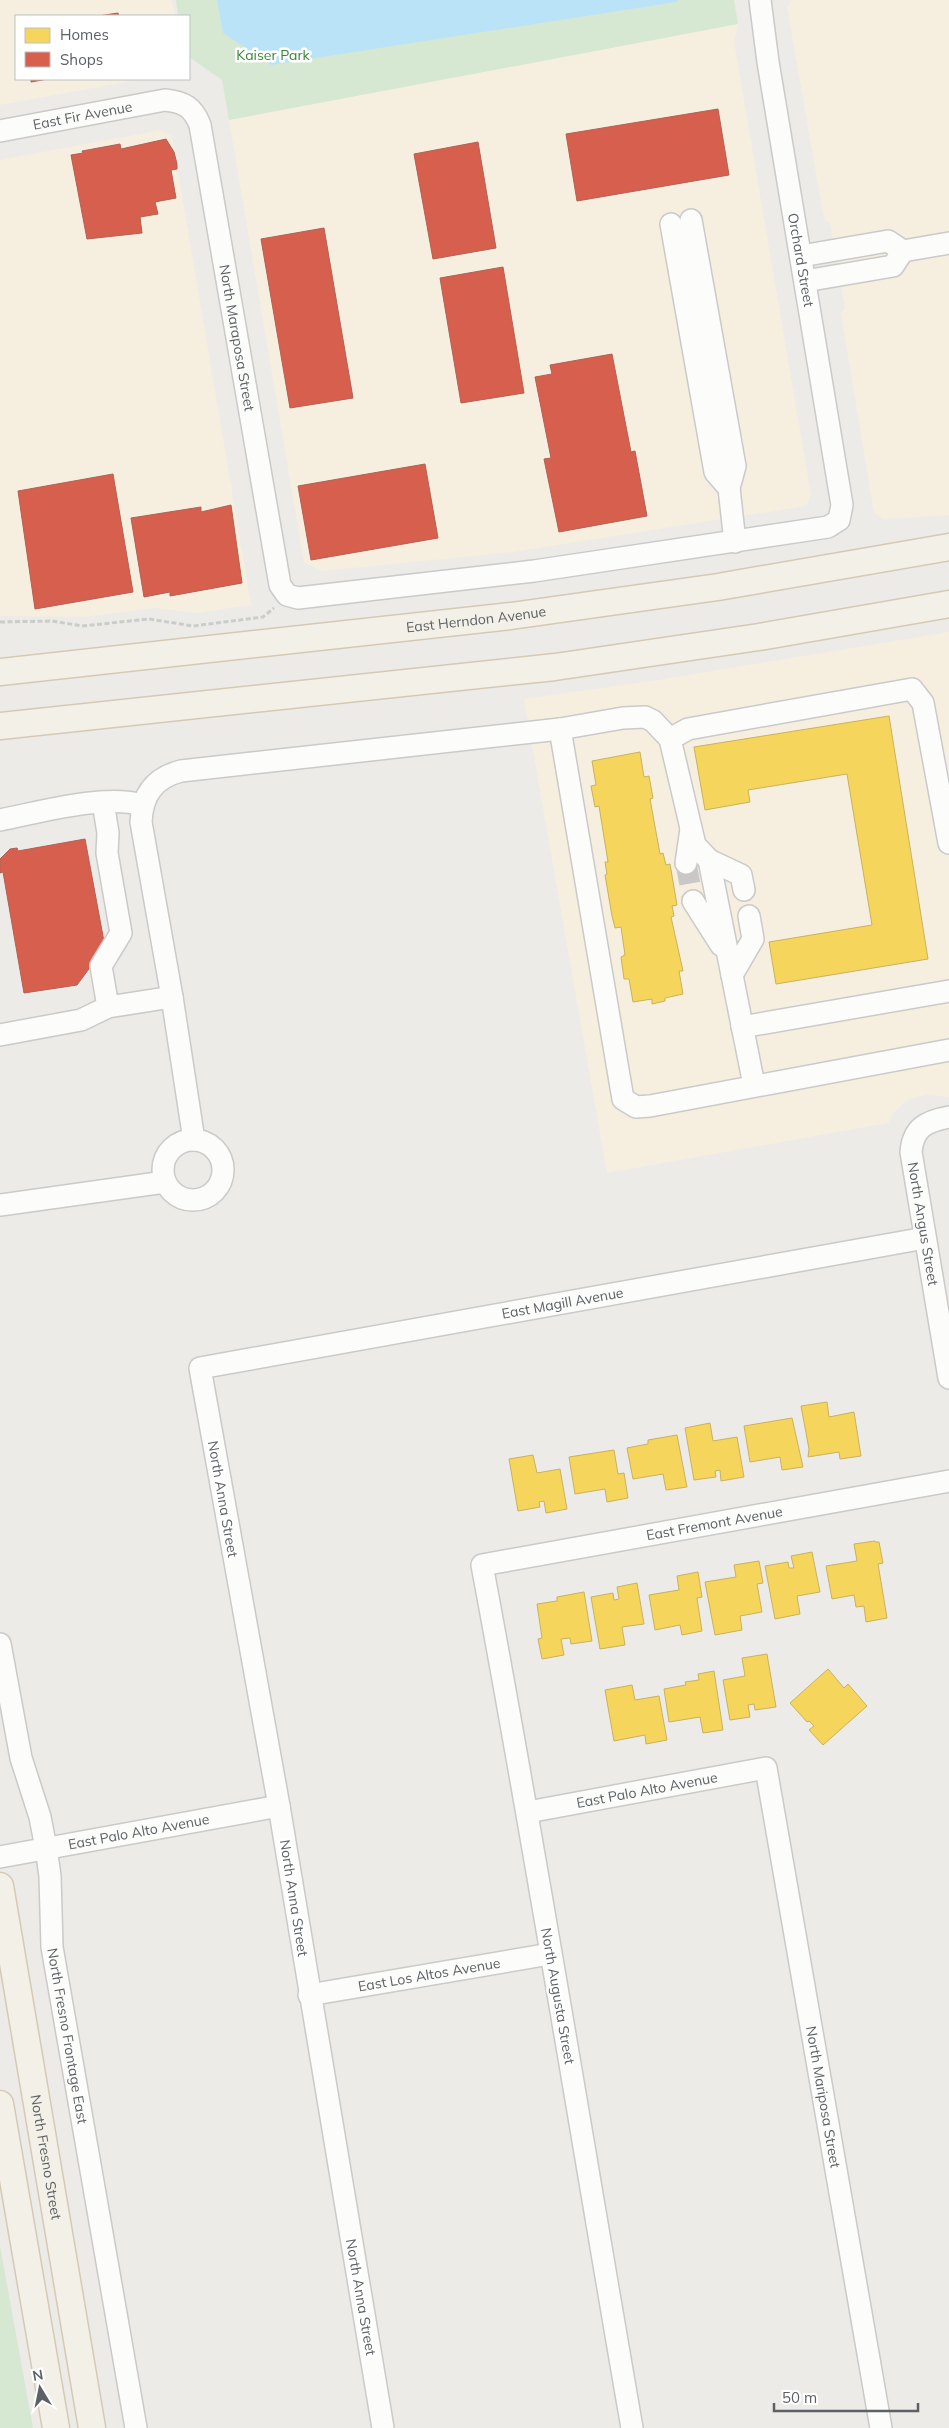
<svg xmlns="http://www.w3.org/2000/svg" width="949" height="2428" font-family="Mulish,sans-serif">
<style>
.commercial{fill:#f6efe0}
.green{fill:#d6e8d2}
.water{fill:#bbe3f8}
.homes{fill:#f6d55c;stroke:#c8b25f}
.shops{fill:#d6604d;stroke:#b26054}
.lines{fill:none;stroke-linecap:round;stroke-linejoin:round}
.minor-tunnel{stroke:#c9c8c6;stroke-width:21;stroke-dasharray:21 11;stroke-linecap:butt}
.minor-casing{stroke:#c9cac9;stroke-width:24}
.major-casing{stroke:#d5c9b5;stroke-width:29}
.path{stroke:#c9ceca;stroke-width:3;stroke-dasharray:5 2.5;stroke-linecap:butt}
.minor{stroke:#fcfcfb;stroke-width:21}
.major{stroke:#f3f0e8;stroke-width:26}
.labels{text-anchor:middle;stroke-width:5;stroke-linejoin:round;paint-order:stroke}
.park-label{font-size:14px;fill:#388435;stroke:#fff}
.street-label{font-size:14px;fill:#5d6165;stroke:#fff}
</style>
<rect width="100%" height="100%" fill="#edebe7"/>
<g class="commercial">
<polygon points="0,0 172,0 175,16 16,16 16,79 142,79 0,105"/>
<polygon points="792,0 949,0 949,515 883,519 874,513 841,313 845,308 830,223 824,219 787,7"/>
<polygon points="738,24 734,42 811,495 806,506 512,552 321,571 304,562 229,120"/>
<polygon points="161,130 172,136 251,605 196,613 155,608 81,617 0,616 0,160"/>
<polygon points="949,632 949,1097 927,1095 915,1097 905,1102 895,1111 888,1123 607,1173 524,699 659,680"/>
</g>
<g class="green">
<polygon points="176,0 734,0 738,24 229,120 222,80 189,57 189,16 178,16"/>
<polygon points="0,2246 33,2428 0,2428"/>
</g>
<polygon class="water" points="217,0 678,0 676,2 271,65 223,33"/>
<g class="homes">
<polygon points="889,716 928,959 776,984 769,942 872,925 847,774 748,790 750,802 705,810 694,747"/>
<polygon points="640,752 644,777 649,776 653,798 650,799 660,854 663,853 666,865 670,864 677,905 672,906 674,916 671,917 683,971 679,971 683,994 665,998 665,1001 652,1004 652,999 633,1002 629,979 624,979 621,957 625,955 621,927 615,928 612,916 605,875 607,874 605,862 608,862 599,806 595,807 591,786 596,785 592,761"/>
<polygon points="827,1402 829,1417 854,1412 861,1456 840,1459 839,1452 808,1457 809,1449 801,1406"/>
<polygon points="792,1418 803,1467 782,1470 780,1457 750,1462 744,1426"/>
<polygon points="710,1423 713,1441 737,1437 744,1477 721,1481 720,1470 715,1471 716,1477 694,1480 685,1428"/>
<polygon points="677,1435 687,1487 666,1490 663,1474 633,1479 627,1448 648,1444 648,1440"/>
<polygon points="614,1450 618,1474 624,1473 628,1498 607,1502 605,1489 575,1494 569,1457"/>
<polygon points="533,1455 537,1473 560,1469 567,1509 546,1513 544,1501 539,1502 540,1507 518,1511 509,1459"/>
<polygon points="875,1541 875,1542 879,1542 883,1563 878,1564 887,1618 866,1622 864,1606 856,1607 854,1595 832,1599 826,1566 857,1561 854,1544"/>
<polygon points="812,1552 820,1592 797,1596 800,1614 775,1619 765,1566 788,1562 789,1568 794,1568 791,1556"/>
<polygon points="759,1561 763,1583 757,1584 762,1612 740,1616 742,1630 715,1635 705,1582 736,1577 734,1565"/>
<polygon points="698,1572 702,1597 697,1598 702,1631 682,1635 680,1625 655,1630 649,1595 679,1590 677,1576"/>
<polygon points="637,1583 644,1624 622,1627 625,1645 600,1649 591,1597 613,1593 614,1600 619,1599 617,1587"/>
<polygon points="584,1592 592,1641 571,1644 570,1638 561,1639 564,1655 542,1659 538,1639 542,1638 537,1604 557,1601 557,1597"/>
<polygon points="767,1654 776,1707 755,1710 754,1704 748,1705 750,1717 730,1720 723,1680 745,1676 742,1658"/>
<polygon points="828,1669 844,1688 848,1684 867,1706 823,1745 809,1730 814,1726 809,1721 807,1722 790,1703"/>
<polygon points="714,1671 723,1730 703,1733 700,1717 669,1722 664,1689 686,1685 685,1682 699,1680 698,1674"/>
<polygon points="632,1685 635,1700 659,1696 667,1740 646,1744 645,1735 614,1741 605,1690"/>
</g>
<g class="shops">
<polygon points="118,13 119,16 98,16"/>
<polygon points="31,79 48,79 31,82"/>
<polygon points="718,109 729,175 577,201 566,134"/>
<polygon points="166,139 174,152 177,164 177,169 171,170 176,198 155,202 158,214 140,217 142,233 87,239 71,155 83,153 82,151 120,144 121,149"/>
<polygon points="478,142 496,248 433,259 414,154"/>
<polygon points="324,228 353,398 290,408 261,239"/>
<polygon points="503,267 524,393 461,403 440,278"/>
<polygon points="612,354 631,452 635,451 647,516 559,532 544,459 551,458 535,377 552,374 550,365"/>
<polygon points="425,464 438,538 311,560 298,486"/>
<polygon points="113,474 133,592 35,609 18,491"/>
<polygon points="231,505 242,583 170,596 170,592 144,597 131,518 201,507 201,512"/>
<polygon points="85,839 105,947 77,985 24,993 3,872 0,873 0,859 10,849 17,848 18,851"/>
</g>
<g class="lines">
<polyline class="minor-tunnel" points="686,863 693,901"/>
<g class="minor-casing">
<g id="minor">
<path id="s1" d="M0,131L165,100C184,102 193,107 200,125L280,585L287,595L298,598L534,571L828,527L839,520L842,505L768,62L760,0"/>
<polyline points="671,224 715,472 729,488 735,466 691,220"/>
<polyline points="903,251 949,243"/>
<polyline points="801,256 888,241 903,251 893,266 805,281"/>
<polyline points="729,488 735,542"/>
<polyline points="560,729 623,1099 636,1107 650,1106 949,1050"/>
<polyline points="670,739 688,729 912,689 923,703 949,843"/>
<polyline points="103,802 108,833 107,853 121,933 101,966 108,1007"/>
<path d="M0,820C41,812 103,794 143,805"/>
<polyline points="709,860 741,875 744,890"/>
<polyline points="686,863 691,829"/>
<polyline points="693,901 721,945"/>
<polyline points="732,975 753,939 749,916"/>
<polyline points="742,1027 949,991"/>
<polyline points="0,1035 81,1020 108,1007 172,997"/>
<path id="s2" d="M949,1117C926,1121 913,1128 911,1152L949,1378"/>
<path d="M194,1140L172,997L141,822C142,795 154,778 181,771L560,729L623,718L645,717L653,721L670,739L695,845L709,860L754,1085"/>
<circle cx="193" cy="1170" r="30"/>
<polyline points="0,1205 165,1182"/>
<path id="s3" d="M0,1644L21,1758L40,1817L46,1848L50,1876L52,1947L136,2428"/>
<path id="s4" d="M528,1812L766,1768L881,2428"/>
<path id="s5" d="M0,1857L279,1806"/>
<path id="s6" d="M309,1995L550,1954"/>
<path id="s7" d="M383,2428L279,1806L200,1368L925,1238"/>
<path id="s8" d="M632,2428C582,2140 536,1852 482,1565L949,1481"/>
</g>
</g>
<g class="major-casing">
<g id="major">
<path id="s9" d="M0,672L511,616L718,587L949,547"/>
<polyline points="0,726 555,667 759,637 949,604"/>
<path id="s10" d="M0,1886L92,2428"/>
<polyline points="0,2104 56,2428"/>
</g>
</g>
<polyline class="path" points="0,622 52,621 82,626 149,619 193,626 263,617 274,608"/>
<use href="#minor" class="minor"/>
<use href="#major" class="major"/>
</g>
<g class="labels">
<g class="park-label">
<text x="273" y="60">Kaiser Park</text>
</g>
<g class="street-label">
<text dy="5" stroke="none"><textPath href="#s1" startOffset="84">East Fir Avenue</textPath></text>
<text transform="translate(801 260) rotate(80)" y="5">Orchard Street</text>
<text dy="5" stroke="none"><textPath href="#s1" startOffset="430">North Maraposa Street</textPath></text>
<text dy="5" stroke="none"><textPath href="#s9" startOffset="479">East Herndon Avenue</textPath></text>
<text dy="5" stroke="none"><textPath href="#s2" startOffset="130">North Angus Street</textPath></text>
<text dy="5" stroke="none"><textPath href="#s7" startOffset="1444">East Magill Avenue</textPath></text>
<text transform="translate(223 1499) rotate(80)" y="5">North Anna Street</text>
<text dy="5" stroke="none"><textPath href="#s8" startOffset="1112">East Fremont Avenue</textPath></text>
<text dy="5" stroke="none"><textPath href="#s4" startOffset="121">East Palo Alto Avenue</textPath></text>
<text dy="5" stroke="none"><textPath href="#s5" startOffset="141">East Palo Alto Avenue</textPath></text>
<text transform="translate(294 1898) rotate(81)" y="5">North Anna Street</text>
<text dy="5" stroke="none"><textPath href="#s6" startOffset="122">East Los Altos Avenue</textPath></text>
<text transform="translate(558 1996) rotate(80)" y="5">North Augusta Street</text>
<text dy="5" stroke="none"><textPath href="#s3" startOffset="399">North Fresno Frontage East</textPath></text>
<text dy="5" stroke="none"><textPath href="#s4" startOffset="576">North Mariposa Street</textPath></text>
<text dy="5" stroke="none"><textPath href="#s10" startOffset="275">North Fresno Street</textPath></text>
<text transform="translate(361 2297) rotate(80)" y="5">North Anna Street</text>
</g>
</g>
<rect x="15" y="15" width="175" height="65" fill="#ffffff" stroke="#bec0c1"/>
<rect x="25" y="28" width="25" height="15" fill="#f6d55c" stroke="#bec0c1"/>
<text x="60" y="40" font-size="15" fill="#5d6165">Homes</text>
<rect x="25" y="52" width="25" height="15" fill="#d6604d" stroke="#bec0c1"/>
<text x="60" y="65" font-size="15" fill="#5d6165">Shops</text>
<g transform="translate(40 2388) rotate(350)" stroke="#ffffff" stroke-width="4" paint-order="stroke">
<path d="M0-4L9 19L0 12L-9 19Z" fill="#5d6165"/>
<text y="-8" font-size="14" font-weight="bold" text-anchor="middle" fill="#5d6165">N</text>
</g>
<path d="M774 2403v8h144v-8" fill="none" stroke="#5d6165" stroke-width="2.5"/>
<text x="782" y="2403" font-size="15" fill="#5d6165" stroke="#ffffff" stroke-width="4" paint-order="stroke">50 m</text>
</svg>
